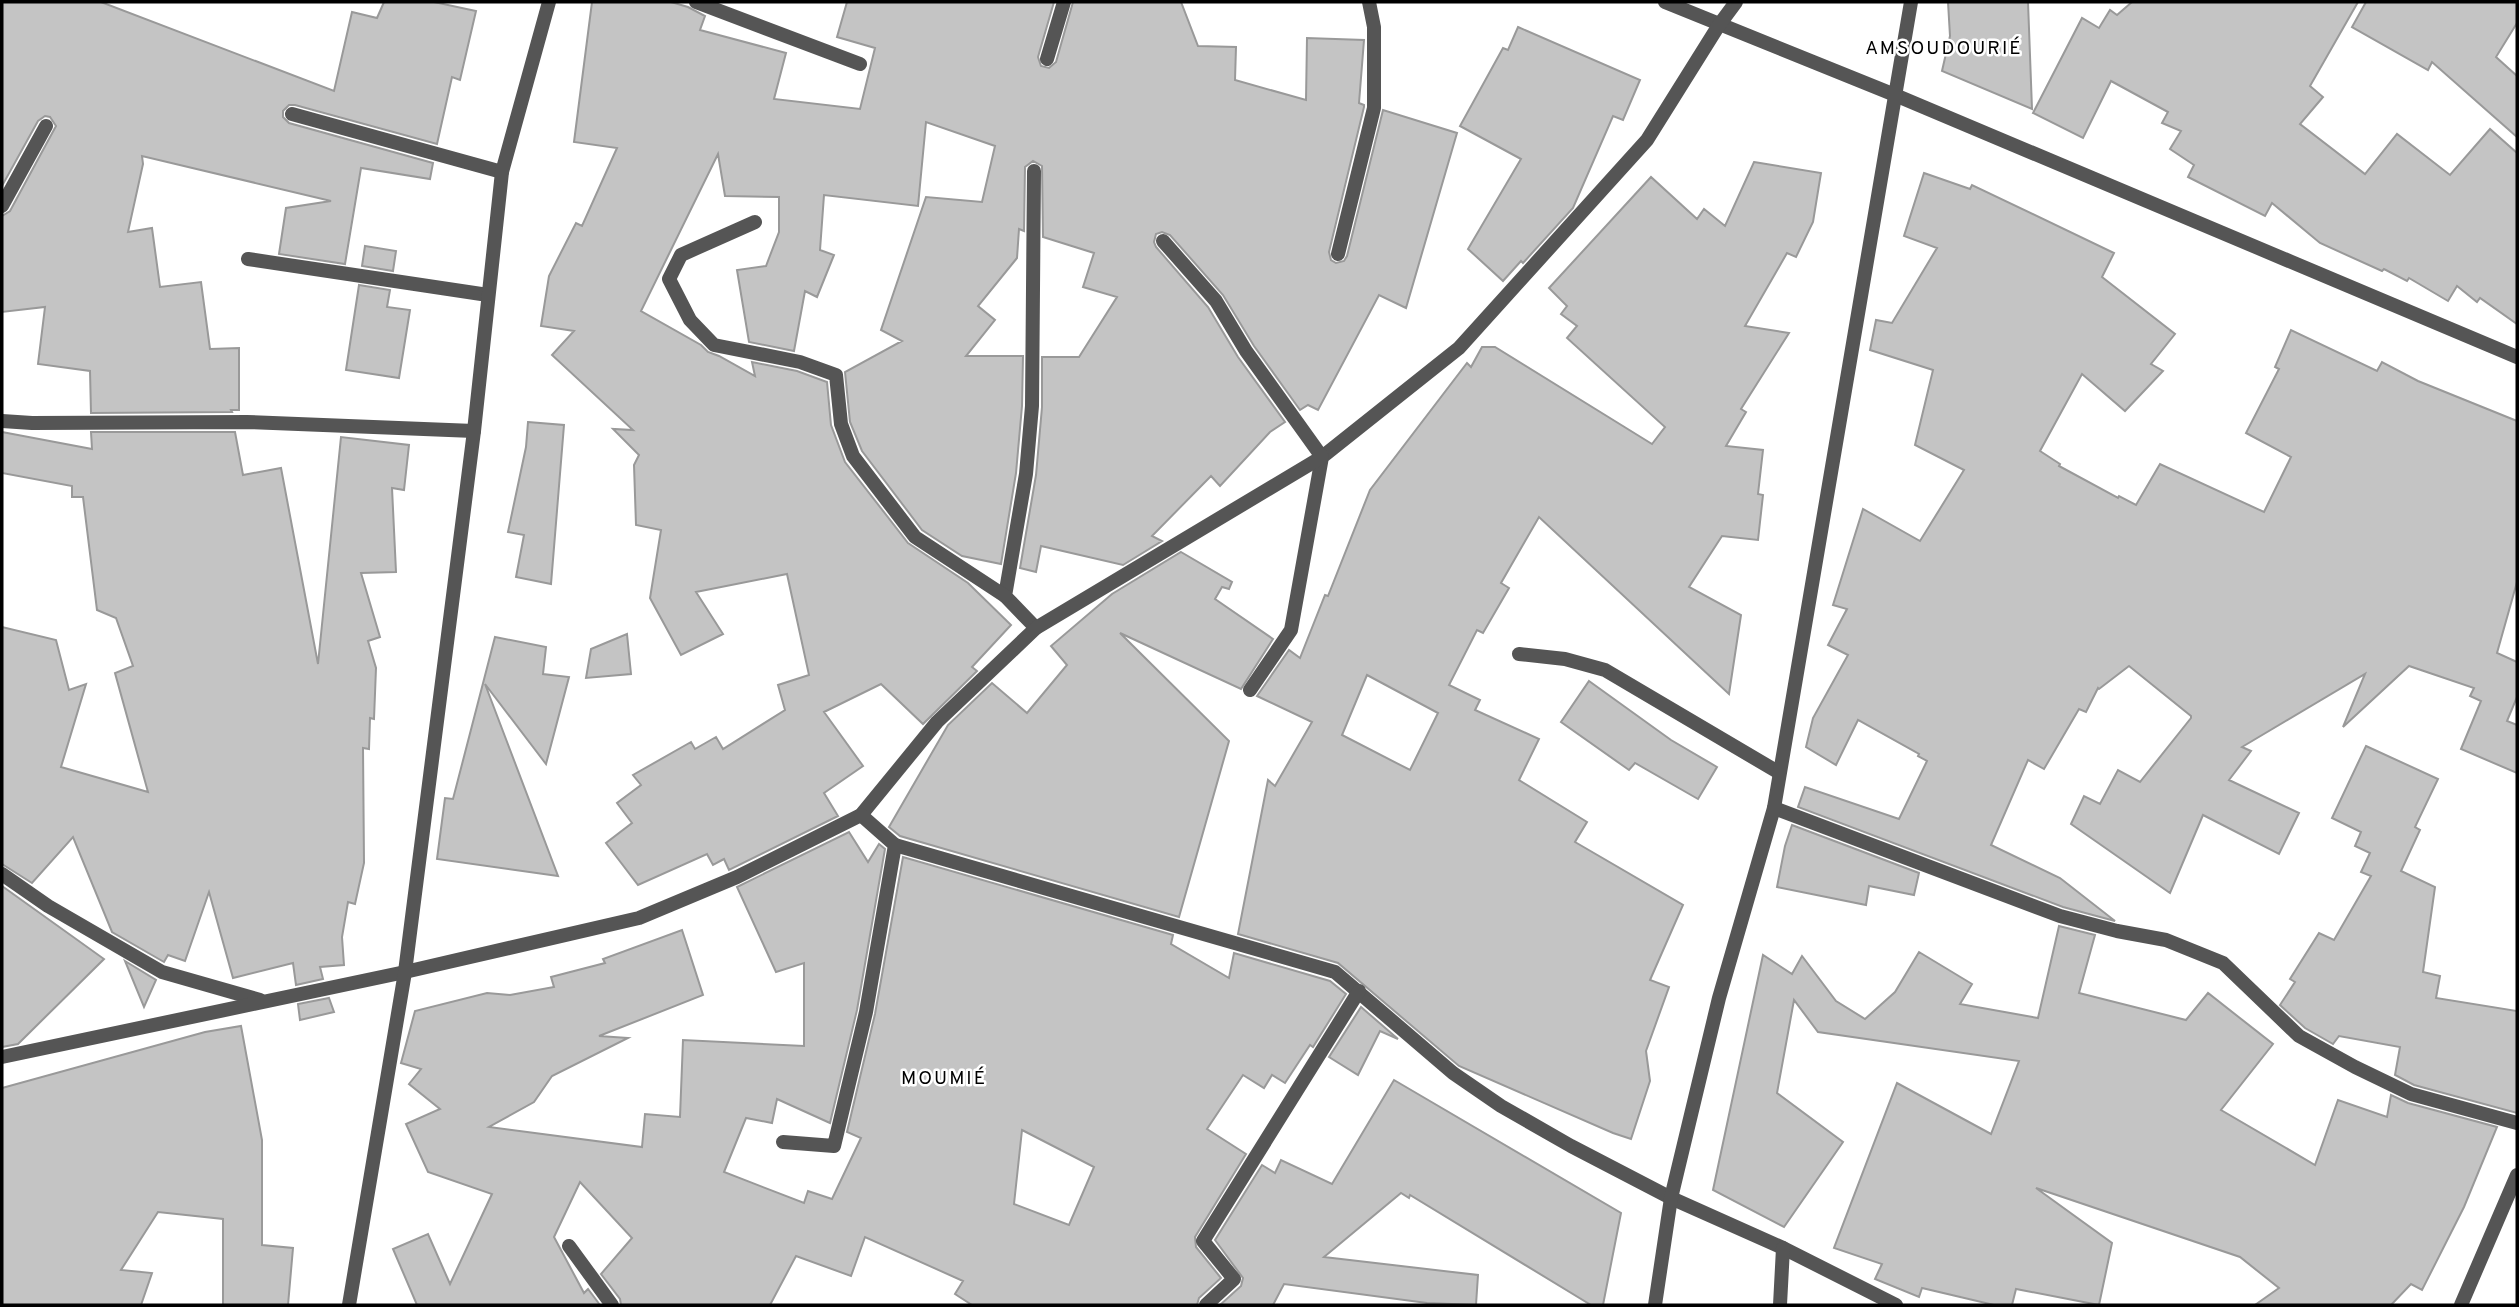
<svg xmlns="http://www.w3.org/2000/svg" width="2519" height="1307" font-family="Overpass,sans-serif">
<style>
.building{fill:#c4c4c4;stroke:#999;stroke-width:2;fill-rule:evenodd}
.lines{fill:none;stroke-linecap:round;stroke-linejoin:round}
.street{stroke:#555;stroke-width:14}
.labels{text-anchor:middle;stroke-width:5;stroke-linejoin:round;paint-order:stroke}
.neighbourhood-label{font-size:19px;letter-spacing:2px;fill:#000;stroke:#fff}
</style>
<rect width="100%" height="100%" fill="#fff"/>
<g class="building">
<polygon points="2,2 101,2 334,91 352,12 377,18 384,2 434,2 476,11 460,80 452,77 437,144 295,105 289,105 283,111 283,117 289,123 433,163 430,179 361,168 345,264 279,254 286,208 331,201 142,156 143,164 128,232 152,228 160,287 201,282 210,349 239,348 239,410 231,410 232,412 91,413 90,371 38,364 45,307 2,312 2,216 10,211 56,126 50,117 45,116 38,121 2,186"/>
<polygon points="592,2 671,2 688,7 705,16 700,30 786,53 774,99 860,109 875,48 837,37 847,2 1054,2 1038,57 1041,66 1049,68 1056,62 1073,2 1181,2 1198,46 1236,47 1235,80 1306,100 1307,38 1364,40 1359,103 1364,105 1364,107 1329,252 1331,260 1336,263 1344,261 1347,256 1383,110 1457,133 1406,308 1379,295 1318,410 1308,405 1300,410 1254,346 1223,295 1170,235 1162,232 1156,234 1154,242 1156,247 1208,307 1238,357 1285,422 1270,432 1220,486 1211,476 1152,536 1162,541 1123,565 1041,546 1036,572 1020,568 1036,475 1042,407 1042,357 1079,357 1117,297 1083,287 1094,253 1043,237 1042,166 1033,161 1025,167 1024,231 1019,229 1017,258 978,306 995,320 966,356 1023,356 1022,406 1016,473 1001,564 962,556 922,530 862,451 850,422 845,372 902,341 881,330 926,197 982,202 995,146 926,122 918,206 824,195 820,250 834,255 817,297 805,291 794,351 749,342 737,270 766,266 779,232 779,197 725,196 718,154 641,311 701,345 708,352 719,356 755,376 752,362 797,371 827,382 831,425 845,462 908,543 968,583 1011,625 972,667 977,671 923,724 881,684 824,712 863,766 824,793 838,816 729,870 724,859 713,865 707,854 638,885 606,843 632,823 617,803 641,785 633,775 691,742 695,749 716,737 723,749 785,710 778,685 809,675 787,574 696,592 723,634 681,655 650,598 661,530 636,525 634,465 639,455 613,429 633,430 552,355 574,331 541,326 549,276 576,223 582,226 617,148 574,142"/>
<polygon points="1948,2 2028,2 2032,109 1942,71 1950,36"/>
<polygon points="2132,2 2358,2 2310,86 2323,97 2300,124 2365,174 2397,134 2450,175 2490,129 2517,153 2517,324 2480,298 2477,302 2457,286 2448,301 2409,278 2407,281 2384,269 2382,271 2320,243 2272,203 2265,216 2188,177 2194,165 2170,149 2181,131 2162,123 2168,112 2111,81 2083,138 2033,113 2082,18 2099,28 2110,10 2117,15"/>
<polygon points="2366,2 2517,2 2517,23 2496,57 2517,76 2517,137 2432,62 2428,70 2352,27"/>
<polygon points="1518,27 1640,80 1623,120 1613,116 1573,208 1523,263 1521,261 1503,281 1468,249 1521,159 1460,126 1503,48 1508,50"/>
<path d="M1754,162L1821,173L1813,222L1796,257L1787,253L1745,326L1789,333L1741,409L1746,412L1726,446L1763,450L1758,494L1763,495L1758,540L1722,536L1689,587L1741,615L1729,694L1539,517L1501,583L1509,588L1483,633L1477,630L1449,685L1480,700L1475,710L1539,739L1519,780L1587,822L1575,842L1683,905L1650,980L1669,987L1646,1051L1650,1081L1631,1139L1613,1133L1459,1066L1338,963L1238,934L1268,780L1275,786L1312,722L1257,696L1289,650L1300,658L1325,595L1328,596L1370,490L1467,363L1471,367L1482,347H1495L1652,444L1665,427L1567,338L1577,326L1561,314L1567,306L1549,288L1651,177L1697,219L1704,209L1725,226ZM1367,675L1438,713L1410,770L1342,735Z"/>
<polygon points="1924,173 1970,189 1972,185 2114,253 2102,277 2175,334 2151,364 2163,371 2125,411 2082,374 2040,451 2060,464 2059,466 2118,498 2119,496 2136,505 2160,464 2264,512 2291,457 2246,433 2279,369 2275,367 2291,330 2377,371 2382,362 2418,381 2517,421 2517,582 2497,653 2517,662 2517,697 2507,721 2517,725 2517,773 2461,749 2481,701 2470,696 2474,688 2409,666 2343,727 2365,674 2242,747 2251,751 2229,780 2299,813 2279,854 2203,815 2170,893 2071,824 2084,796 2100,804 2118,770 2140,782 2191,718 2191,716 2129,666 2099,689 2098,688 2086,712 2079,709 2044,769 2028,760 1991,845 2060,878 2115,921 2063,907 1798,807 1805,787 1899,819 1927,761 1918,756 1919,754 1858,720 1836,765 1806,747 1813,718 1848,655 1828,645 1847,609 1833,605 1863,509 1920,541 1964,470 1915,445 1933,370 1870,350 1876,320 1892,323 1937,248 1904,236"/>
<polygon points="365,246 396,251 393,271 362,266"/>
<polygon points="359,285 390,290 387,307 410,310 399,378 346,370"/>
<polygon points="528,422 564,425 551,584 516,577 524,535 508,532 526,447"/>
<polygon points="2,432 92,449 91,432 235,432 243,475 281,468 318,664 341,437 409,445 404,490 392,488 396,572 361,573 380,637 368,641 376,668 374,719 370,718 369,749 363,748 364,863 355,904 348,902 342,937 344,965 320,967 323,979 296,985 293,963 233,978 209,892 185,961 168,955 164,962 112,932 73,837 32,883 2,864 2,627 56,640 69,690 86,684 61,767 148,792 115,673 133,666 116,618 97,610 83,497 72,497 72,486 2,473"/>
<polygon points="1181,552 1232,582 1229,589 1222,587 1215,599 1273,639 1241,689 1120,633 1229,741 1179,917 900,836 889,827 948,725 992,683 1027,713 1067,665 1051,646 1112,594"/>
<polygon points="627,634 631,674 586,678 591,649"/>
<polygon points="495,637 546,647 543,674 569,677 546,764 485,684 558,876 437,859 445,798 453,799"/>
<polygon points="1589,681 1671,740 1717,767 1698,799 1635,763 1629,770 1561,722"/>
<polygon points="2366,746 2438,779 2415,827 2420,830 2401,871 2435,887 2423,972 2440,976 2436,998 2517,1011 2517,1113 2414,1085 2395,1075 2400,1047 2339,1036 2333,1044 2305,1028 2280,1005 2295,982 2290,979 2319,933 2334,940 2371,876 2361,872 2370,853 2355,846 2361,832 2332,818"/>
<polygon points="1792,825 1919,873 1914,895 1869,886 1866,905 1777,887 1785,846"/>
<path d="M849,832L868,862L879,844L885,849L857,1010L830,1123L777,1099L772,1123L746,1118L724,1172L804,1203L808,1191L832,1199L861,1138L847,1132L875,1014L903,857L1173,935L1171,944L1229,978L1234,953L1330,981L1346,994L1313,1047L1310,1045L1285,1083L1272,1075L1264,1088L1243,1075L1207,1129L1246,1154L1195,1237L1196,1247L1221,1278L1199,1298L1197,1305H972L955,1294L963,1281L865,1237L851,1276L796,1256L770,1305H621L620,1299L601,1274L632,1238L580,1182L554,1237L584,1293L588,1289L600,1305H417L393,1249L428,1234L450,1284L492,1194L428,1172L406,1124L440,1109L409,1084L421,1069L401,1063L415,1011L487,993L510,995L554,987L551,977L605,963L603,959L682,930L703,995L599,1036L628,1038L552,1076L534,1102L489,1127L642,1147L645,1114L680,1117L683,1040L804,1046V963L776,972L737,887ZM1022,1130L1094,1167L1069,1225L1014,1204Z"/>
<polygon points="2,886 104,959 18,1044 2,1047"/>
<polygon points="2059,926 2095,935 2079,993 2186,1020 2208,993 2273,1044 2221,1110 2315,1165 2338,1100 2387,1117 2391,1095 2408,1103 2497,1127 2464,1207 2422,1290 2411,1284 2391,1305 2255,1305 2279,1288 2240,1257 2036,1188 2112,1243 2099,1305 2016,1289 2012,1305 1994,1305 1922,1288 1919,1297 1875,1279 1882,1264 1834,1248 1897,1083 1991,1134 2019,1061 1818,1032 1794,1000 1777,1093 1843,1142 1784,1227 1713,1190 1763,955 1792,974 1802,956 1836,1001 1865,1019 1895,992 1919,952 1972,984 1960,1004 2038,1018"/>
<polygon points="125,961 156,980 144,1007"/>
<polygon points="329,998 334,1012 300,1020 298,1004"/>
<polygon points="1361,1007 1398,1039 1380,1031 1358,1075 1329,1057"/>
<polygon points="241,1026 262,1140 262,1245 293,1248 288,1305 223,1305 223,1219 158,1212 121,1270 152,1273 141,1305 2,1305 2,1088 205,1032"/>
<polygon points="1394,1080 1621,1213 1603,1305 1591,1305 1410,1195 1409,1198 1401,1193 1324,1257 1478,1275 1476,1305 1427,1303 1284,1284 1273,1305 1220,1305 1241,1286 1243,1278 1215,1240 1262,1165 1275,1173 1281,1160 1332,1184"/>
</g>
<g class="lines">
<g class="street">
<polyline points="696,2 860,64"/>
<polyline points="1665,2 1895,95 2517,357"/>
<polyline points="1047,59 1064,2"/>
<polyline points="292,114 502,172"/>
<polyline points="1034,171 1032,406 1026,474 1005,596 1036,628"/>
<polyline points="2,206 46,126"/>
<polyline points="755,222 681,255 669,279 690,320 714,345 800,362 836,375 841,424 853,456 915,537 1005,596"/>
<polyline points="1338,254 1374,108 1374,27 1369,2"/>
<polyline points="248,259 488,295"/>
<polyline points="2,421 32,423 247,422 474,431"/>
<polyline points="1519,654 1565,659 1605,670 1778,772"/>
<polyline points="1250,690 1291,630 1322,457 1459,348 1647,140 1719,25 1736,2"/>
<polyline points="1774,808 2060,916 2117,931 2166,940 2223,963 2299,1036 2355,1067 2411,1094 2517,1123"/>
<polyline points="895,845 1335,972 1453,1073 1501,1106 1571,1146 1671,1198 1783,1248 1896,1305"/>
<polyline points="2,874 48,906 162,972 260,1000"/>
<polyline points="2,1057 405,972 639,918 737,877 861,815 937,722 1036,628 1322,457 1246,351 1216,301 1163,241"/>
<polyline points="783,1142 834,1146 866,1012 895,845 861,815"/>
<polyline points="569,1246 612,1305"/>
<polyline points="349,1305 405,972 474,431 502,172 549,2"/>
<polyline points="1206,1305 1234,1279 1203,1241 1359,991"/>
<polyline points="1655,1305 1671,1198 1719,998 1774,808 1911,2"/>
<polyline points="1780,1305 1783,1248"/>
<polyline points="2461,1305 2517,1175"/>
</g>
</g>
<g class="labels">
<g class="neighbourhood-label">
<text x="1944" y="54">AMSOUDOURIÉ</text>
<text x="944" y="1084">MOUMIÉ</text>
</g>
</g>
<rect width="2519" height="1307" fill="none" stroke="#000000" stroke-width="7"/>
</svg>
